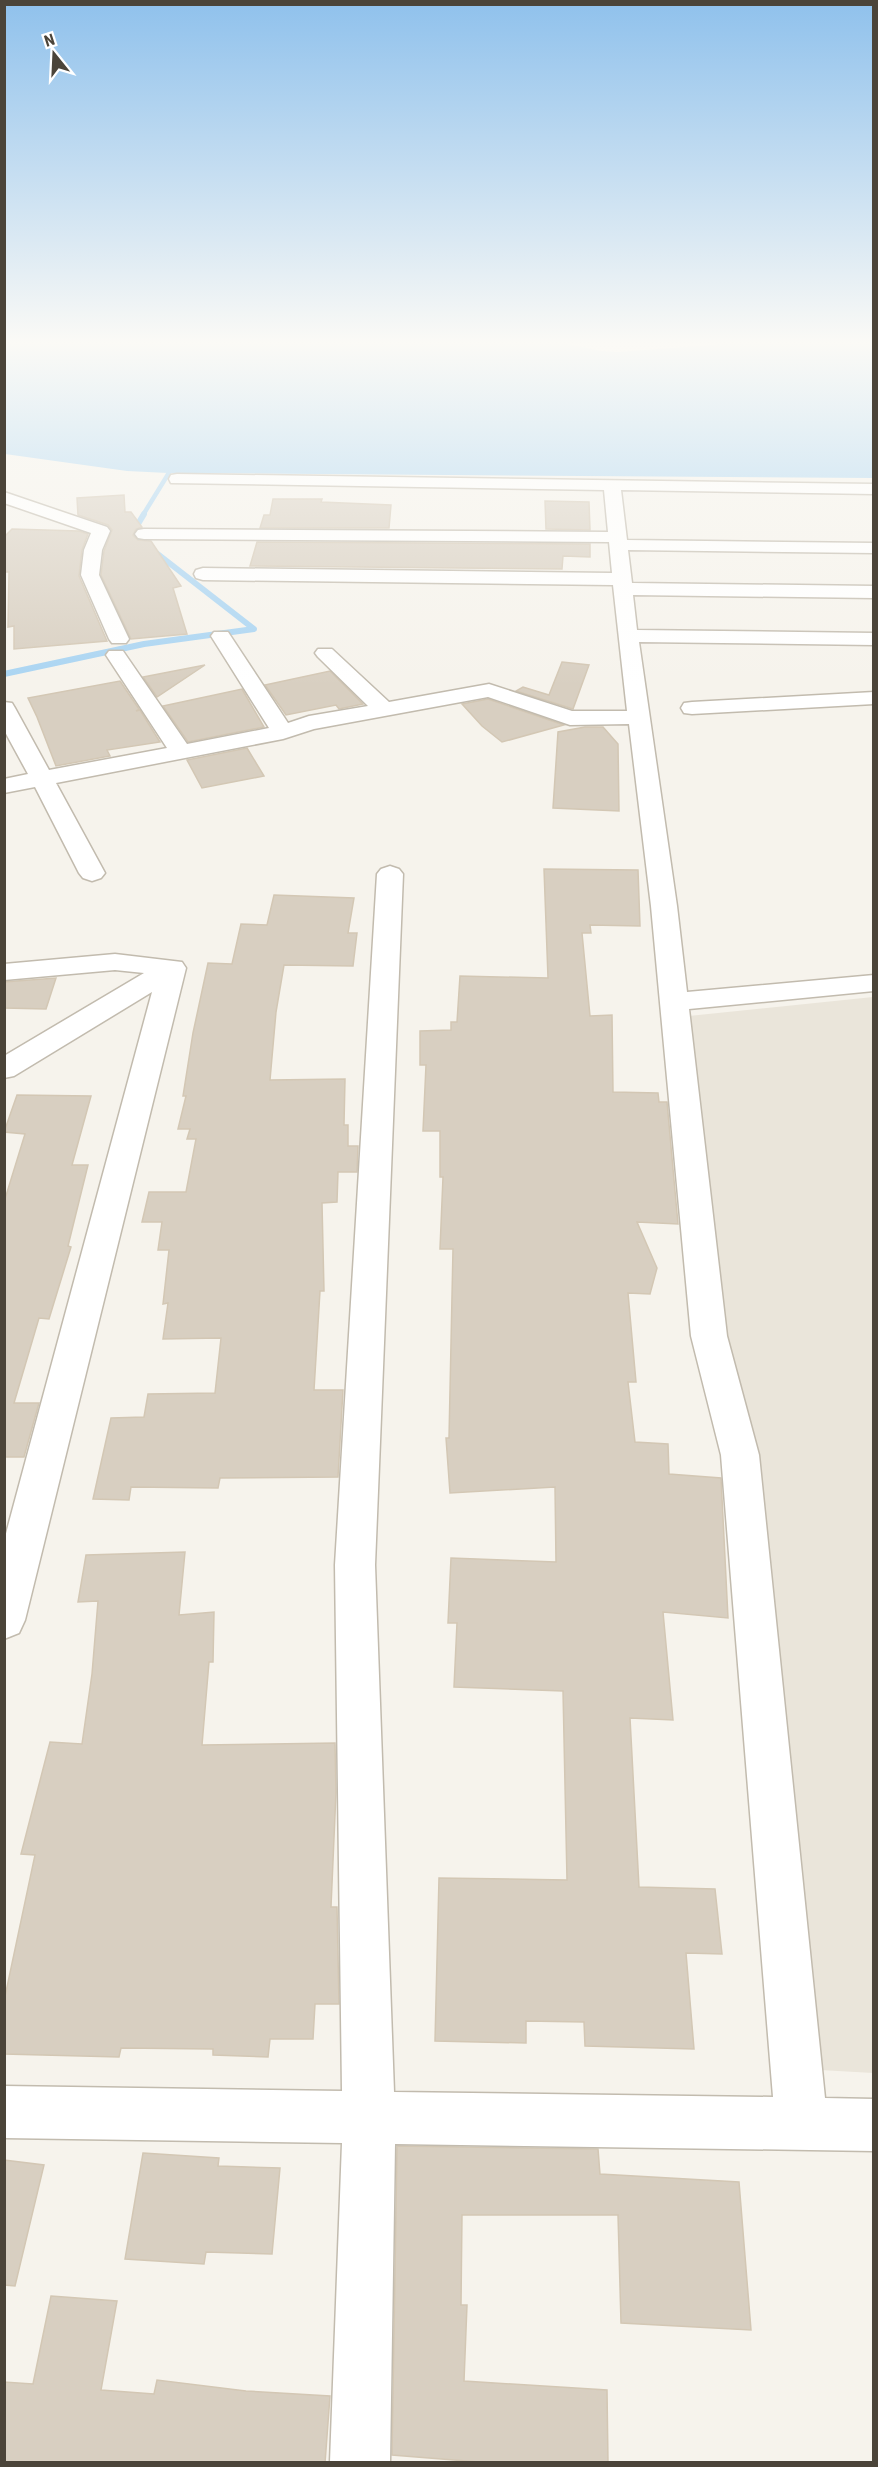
<svg xmlns="http://www.w3.org/2000/svg" width="878" height="2467" font-family="'Roboto Condensed',sans-serif">
<style>
.residential{fill:#eae5da}
.water{fill:#a9d4f2}
.lines{fill:none;stroke-linecap:round;stroke-linejoin:round}
.stream-far1{stroke:#a9d4f2;stroke-width:4.5}
.stream{stroke:#a9d4f2;stroke-width:6}
.building{fill:#d8cfc1;stroke:#d3c7b4;stroke-width:1.5}
.minor-casing{stroke:#c2bbae;stroke-width:3}
.minor{fill:#fff;fill-rule:evenodd}
</style>
<rect width="100%" height="100%" fill="#f6f3ec"/>
<polygon class="residential" points="873,997 873,2073 820,2070 679,1017"/>
<polygon class="water" points="5,340 549,340 601,351 618,352 778,340 873,340 873,478 168,473 127,471 5,454"/>
<g class="lines">
<polyline class="stream-far1" points="143,515 175,463"/>
<polyline class="stream" points="4,674 144,644 254,629 132,534 144,514"/>
</g>
<g class="building">
<polygon points="124,495 125,512 131,512 142,527 136,529 133,535 138,540 151,541 181,586 173,588 187,634 131,639 101,575 104,551 112,530 108,525 78,515 77,498"/>
<polygon points="273,499 322,499 321,502 391,505 389,528 260,528 264,515 270,515"/>
<polygon points="545,501 589,502 590,530 546,529"/>
<polygon points="12,529 79,531 88,534 82,550 79,576 107,641 14,649 14,626 8,627 9,572 4,572 4,537"/>
<polygon points="257,542 590,544 590,557 563,556 562,569 250,566"/>
<polygon points="562,662 589,665 573,709 516,691 523,687 549,695"/>
<polygon points="205,665 157,697 143,677"/>
<polygon points="330,671 363,704 339,709 336,705 286,715 265,685"/>
<polygon points="120,681 139,709 136,711 140,710 160,742 107,750 110,756 56,766 37,717 28,698"/>
<polygon points="242,689 264,727 188,742 163,706"/>
<polygon points="488,699 564,725 502,742 482,726 462,704"/>
<polygon points="585,727 603,727 618,744 619,811 553,808 558,732"/>
<polygon points="247,748 264,776 202,788 187,760"/>
<polygon points="544,869 638,870 640,926 590,925 591,933 582,933 590,1016 612,1015 613,1092 658,1093 659,1102 667,1102 678,1224 637,1222 657,1268 650,1294 628,1293 636,1382 628,1382 635,1442 668,1444 669,1474 721,1478 728,1618 663,1612 673,1720 630,1718 639,1887 715,1889 722,1954 686,1953 694,2049 585,2046 584,2022 526,2021 526,2043 435,2041 439,1878 567,1880 563,1691 454,1687 457,1623 448,1623 451,1558 556,1562 555,1487 450,1493 446,1438 449,1438 453,1249 440,1249 443,1177 440,1177 440,1131 423,1131 426,1065 420,1065 420,1031 451,1030 451,1022 457,1022 460,976 548,978"/>
<polygon points="274,895 354,898 348,933 357,933 353,966 284,965 276,1012 270,1080 345,1079 344,1125 348,1125 348,1146 358,1146 357,1172 338,1172 337,1202 322,1203 324,1291 320,1291 314,1390 343,1390 338,1477 220,1478 218,1488 131,1487 129,1500 93,1499 111,1418 144,1417 148,1394 215,1393 221,1338 163,1339 168,1303 163,1304 169,1250 158,1250 162,1222 142,1222 149,1192 186,1192 196,1139 187,1139 190,1129 178,1129 186,1096 183,1096 193,1033 208,963 232,964 241,924 267,925"/>
<polygon points="56,978 46,1009 4,1008 4,982"/>
<polygon points="17,1095 91,1096 72,1165 88,1165 68,1246 71,1247 49,1319 39,1318 14,1403 39,1403 24,1457 4,1457 4,1202 25,1134 4,1132"/>
<polygon points="185,1552 179,1615 214,1612 213,1662 209,1662 202,1745 335,1743 336,1792 331,1907 337,1907 339,2004 315,2004 313,2039 270,2039 268,2057 213,2055 213,2049 121,2048 119,2057 4,2054 4,2001 35,1855 21,1854 50,1742 82,1744 92,1674 98,1601 78,1602 86,1555"/>
<polygon points="397,2146 598,2149 600,2174 739,2182 751,2330 621,2323 618,2215 462,2215 461,2305 467,2305 464,2381 607,2390 608,2463 491,2463 392,2455"/>
<polygon points="143,2153 219,2158 218,2166 280,2168 272,2254 206,2252 204,2264 125,2259"/>
<polygon points="4,2160 44,2165 15,2286 4,2285"/>
<polygon points="51,2296 117,2301 101,2390 154,2394 157,2380 246,2391 330,2396 325,2463 4,2463 4,2382 33,2384"/>
</g>
<g class="lines">
<g class="minor-casing">
<g id="minor">
<polygon points="177,474 874,484 874,494 621,490 627,540 874,543 874,553 628,550 632,583 874,586 874,598 633,595 637,630 874,633 874,645 639,642 677,906 687,992 874,975 874,991 689,1009 727,1336 759,1455 825,2098 874,2099 874,2151 395,2144 390,2462 330,2462 342,2143 4,2138 4,2086 342,2091 335,1565 377,874 381,869 390,866 399,869 403,874 375,1565 394,2092 773,2097 721,1455 691,1336 651,906 629,724 570,725 488,697 314,729 283,739 56,783 105,873 101,878 92,881 83,878 79,873 35,787 4,793 4,779 28,774 4,730 4,702 12,703 15,708 49,770 167,748 106,655 109,651 123,651 187,744 269,728 211,636 214,632 228,632 288,723 309,716 368,706 318,657 315,653 318,649 332,649 389,702 489,684 572,711 627,711 613,585 203,580 196,578 194,574 196,570 203,568 612,573 609,542 144,539 138,538 135,534 138,530 144,529 608,532 604,490 171,483 169,479 171,475"/>
<polygon points="4,492 107,527 110,531 102,550 99,575 129,639 126,643 112,643 109,639 81,575 84,550 91,533 4,503"/>
<polygon points="874,692 874,704 692,714 684,713 681,708 684,703 692,702"/>
<polygon points="115,954 182,962 186,968 25,1620 19,1633 4,1639 4,1541 152,992 14,1076 4,1078 4,1056 144,973 115,970 4,980 4,964"/>
</g>
</g>
<use href="#minor" class="minor"/>
</g>
<linearGradient id="sky" x2="0" y2="1"><stop stop-color="#8fc1ec"/><stop offset="0.5" stop-color="#fbfaf6"/><stop offset="1" stop-color="#fbfaf6" stop-opacity="0"/></linearGradient>
<rect width="878" height="686" fill="url(#sky)"/>
<rect width="878" height="2467" fill="none" stroke="#4b4439" stroke-width="12"/>
<g transform="translate(54 54) rotate(342)" stroke="#ffffff" stroke-width="4.5" paint-order="stroke">
<path d="M0-4.5L10 22L0 15L-10 22Z" fill="#4b4439"/>
<text y="-9" font-size="16" font-weight="bold" text-anchor="middle" fill="#4b4439">N</text>
</g>
</svg>
